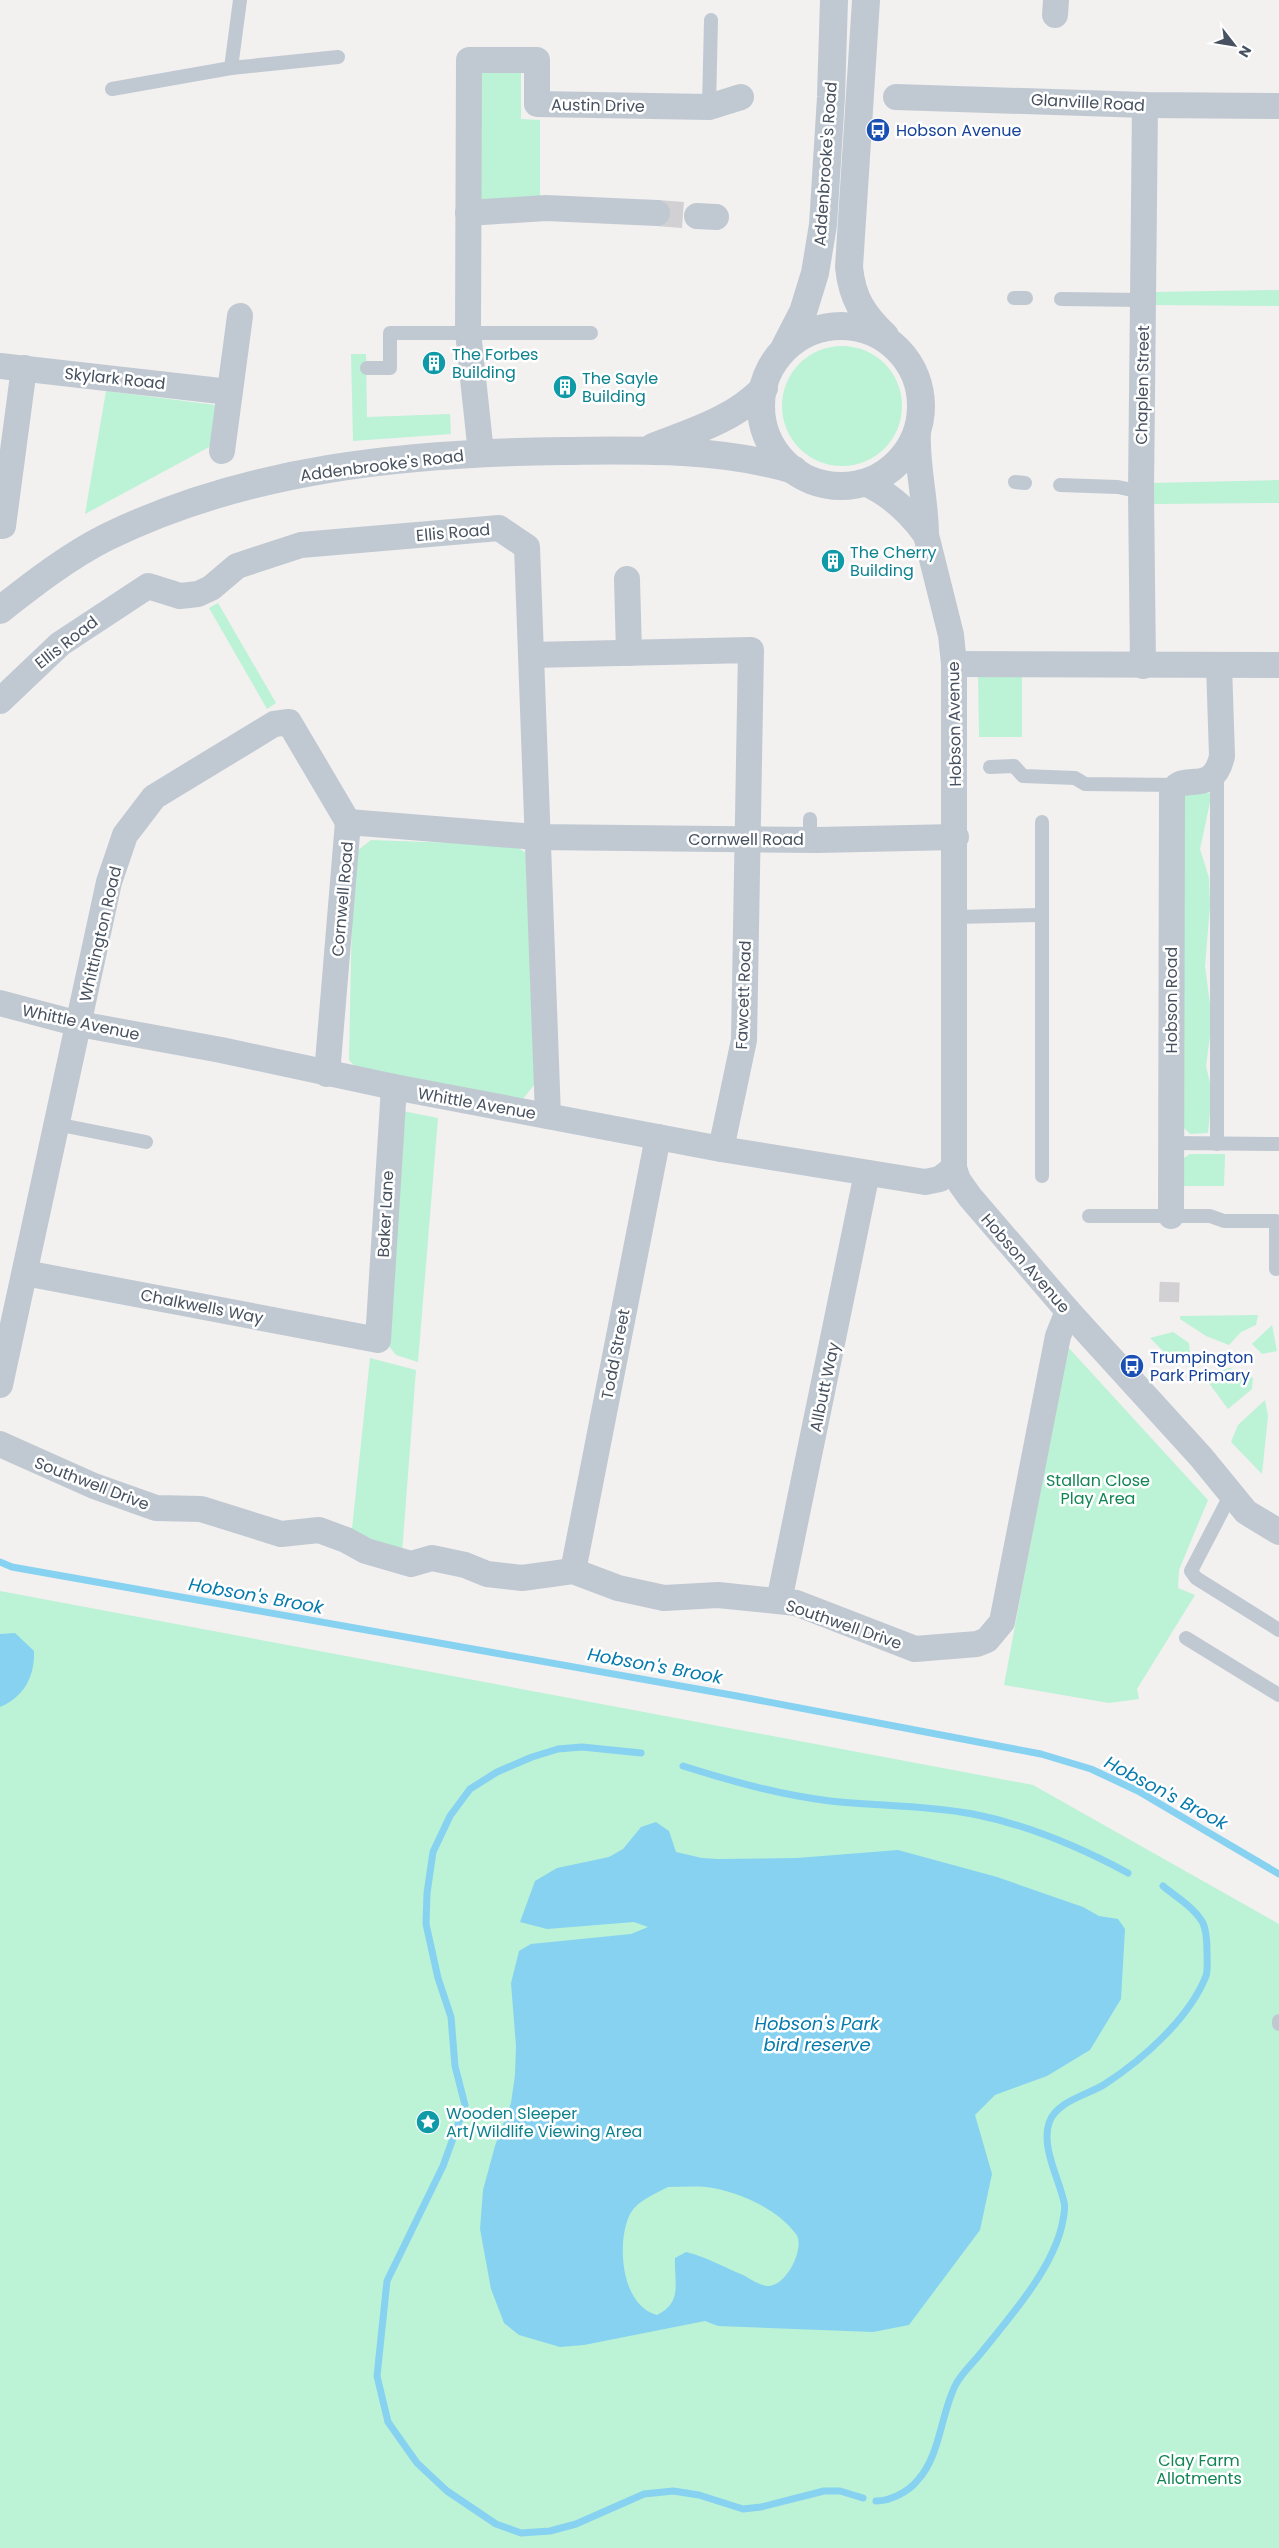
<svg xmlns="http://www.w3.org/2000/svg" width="1279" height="2548" font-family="Poppins,sans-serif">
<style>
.green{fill:#bcf2d6}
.water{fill:#87d2f1;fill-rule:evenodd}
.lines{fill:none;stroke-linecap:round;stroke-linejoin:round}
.stream{stroke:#87d2f1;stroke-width:7}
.pedestrian-tunnel{stroke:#d1d0d3;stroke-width:20;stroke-dasharray:20 10;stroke-linecap:butt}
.minor-tunnel{stroke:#d1d0d3;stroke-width:26;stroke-dasharray:26 13;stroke-linecap:butt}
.service{stroke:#c0c9d2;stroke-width:14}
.minor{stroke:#c0c9d2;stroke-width:26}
.tertiary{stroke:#c0c9d2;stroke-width:28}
.labels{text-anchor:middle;stroke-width:5;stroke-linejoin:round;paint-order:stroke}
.street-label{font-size:16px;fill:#47515f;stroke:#fff}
.transit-label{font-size:16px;fill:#164399;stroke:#fff;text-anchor:start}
.culture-label{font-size:16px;fill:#0d838f;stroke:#fff;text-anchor:start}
.park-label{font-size:16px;fill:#128555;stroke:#fff}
.water-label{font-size:18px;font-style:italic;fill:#057aac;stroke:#fff}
</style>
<rect width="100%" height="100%" fill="#f3f0f0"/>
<g class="green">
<polygon points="477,71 521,71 521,119 540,120 540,199 476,199"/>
<polygon points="1279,290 1279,306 1152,305 1152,292"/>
<circle cx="842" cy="406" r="60"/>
<polygon points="351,354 366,354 367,417 450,414 451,434 353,441"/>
<polygon points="106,391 216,405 211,446 85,514"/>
<polygon points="1279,480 1279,503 1152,504 1151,483"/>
<polygon points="218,603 276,703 267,709 209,608"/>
<polygon points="978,671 1022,672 1022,737 979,737"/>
<polygon points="1190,792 1212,793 1200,849 1209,878 1210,906 1205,966 1212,1020 1206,1066 1212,1091 1208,1133 1190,1134 1184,1128 1182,798"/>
<polygon points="371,840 513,845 530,855 538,1080 519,1104 360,1072 349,1060 353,865 358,850"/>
<polygon points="398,1110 438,1118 418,1362 396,1355 385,1341"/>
<polygon points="1190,1154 1225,1154 1224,1186 1183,1186 1184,1158"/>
<polygon points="1258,1315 1256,1325 1241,1332 1229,1345 1206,1336 1180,1319 1180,1316"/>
<polygon points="1272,1325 1277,1351 1262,1354 1252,1344"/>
<polygon points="1173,1332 1189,1343 1190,1354 1178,1366 1150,1338"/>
<polygon points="1067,1346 1208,1500 1179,1570 1178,1588 1195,1595 1137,1689 1139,1699 1109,1703 1004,1685"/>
<polygon points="370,1358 416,1370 402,1553 351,1538"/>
<polygon points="1230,1368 1253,1378 1252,1389 1228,1409 1203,1375"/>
<polygon points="1265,1400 1268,1416 1262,1474 1231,1442 1238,1425"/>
<polygon points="0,1591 1033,1785 1279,1924 1279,2548 0,2548"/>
</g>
<g class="water">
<path d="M15,1633L34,1651C35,1676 24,1697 0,1707V1634Z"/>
<path d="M656,1822L669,1831L676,1852L702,1858L718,1859L797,1858L898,1850L997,1877L1083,1907L1099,1916L1118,1919L1125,1929L1121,1999L1090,2050L1047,2076L995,2095L975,2115L992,2174L980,2230L909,2325L873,2332L718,2326L705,2321L584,2345L560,2347L519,2335L504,2323L491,2289L480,2229L483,2190L495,2146L511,2103L515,2075L516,2046L511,1983L519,1951L531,1944L631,1934L648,1927L634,1922L547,1929L520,1922L535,1881L557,1868L609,1857L623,1849L641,1827ZM668,2187C681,2187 694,2186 706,2187C737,2191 777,2208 796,2234C806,2247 786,2288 767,2286C759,2285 749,2278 743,2275C724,2267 706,2257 686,2252L675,2258C674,2283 683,2302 657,2315C621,2306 616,2242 630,2214C638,2200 655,2194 668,2187Z"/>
</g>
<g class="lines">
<g class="stream">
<polyline points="0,1562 12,1567 737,1696 1041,1754 1091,1769 1138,1791 1279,1874"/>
<polyline points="641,1753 582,1747 558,1749 532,1757 497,1772 470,1789 450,1816 433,1852 427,1893 426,1924 438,1978 451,2017 455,2066 465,2105 443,2166 387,2281 377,2376 388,2422 417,2463 447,2491 496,2524 521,2533 550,2531 576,2524 644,2494 673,2491 699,2495 743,2509 761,2507 824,2491 840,2491 863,2498"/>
<path d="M683,1766C731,1781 780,1795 830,1801C877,1806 926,1805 973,1814C1028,1825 1078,1846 1128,1873"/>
<path d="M876,2501C890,2501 908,2492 917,2481C941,2455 940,2415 956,2384C962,2373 973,2363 981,2353C1009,2318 1052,2270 1062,2225C1063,2219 1066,2209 1064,2202C1059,2179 1041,2147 1049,2123C1056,2101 1088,2095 1105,2084C1142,2060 1189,2019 1206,1976C1208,1970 1207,1960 1207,1953C1207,1943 1207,1932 1203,1923C1194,1907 1176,1897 1163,1886"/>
</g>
<polyline class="pedestrian-tunnel" points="1169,1302 1170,1275"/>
<polyline class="minor-tunnel" points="657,213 697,216"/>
<g class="service">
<polyline points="231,68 338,57"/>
<polyline points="112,89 231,68 240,0"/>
<polyline points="709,107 711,20"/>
<polyline points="1014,298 1026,298"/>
<polyline points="1061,299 1143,300"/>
<polyline points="367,368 390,368 390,333 591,333"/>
<polyline points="1015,482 1025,483"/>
<polyline points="1060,485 1118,487 1141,492"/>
<polyline points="990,767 1014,766 1023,776 1075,778 1085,784 1178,785"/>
<polyline points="1042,822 1042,1176"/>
<polyline points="810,840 810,819"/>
<polyline points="955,917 1041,915"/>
<polyline points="56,1124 146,1142"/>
<polyline points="1171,1143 1279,1144"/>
<polyline points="1217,1144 1217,772"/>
<polyline points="1089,1216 1210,1216 1224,1221 1276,1221 1276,1269"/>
<polyline points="1231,1494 1191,1571 1196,1578 1279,1630"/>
<polyline points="1186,1638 1279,1695"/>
<polyline points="1279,2021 1279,2024"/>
</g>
<g class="minor">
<polyline points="1055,15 1056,0"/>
<polyline points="896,97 1145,105 1279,106"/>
<polyline points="468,213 546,208 657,213"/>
<polyline points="697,216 716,217"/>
<polyline points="0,366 229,392"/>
<path d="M918,430C916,466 926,499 926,535L951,635L954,664V1168L958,1180L970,1197L1068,1311L1201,1457L1246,1512L1279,1532"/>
<polyline points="222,451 240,316"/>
<polyline points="481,453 468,332 469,60 537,60 537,104 709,107 741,97"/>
<path d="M865,483C890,494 910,513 926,535"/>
<polyline points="3,526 24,368"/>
<polyline points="627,579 629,653"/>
<polyline points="531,655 548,1116"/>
<polyline points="954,664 1279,665"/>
<polyline points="1143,666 1141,492 1145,105"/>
<polyline points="0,701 60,644 148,586 180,596 198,594 211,588 237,566 301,545 499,528 527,547 531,655 751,650 744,1040 721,1149"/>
<polyline points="0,1003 79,1024 221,1050 394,1087 721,1149 925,1182 940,1179 954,1168"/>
<polyline points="327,1074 348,822 536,837 817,840 956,837"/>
<path d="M1171,1216L1172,794C1179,769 1213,799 1222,756L1219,665"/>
<polyline points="25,1273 378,1340 394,1087"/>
<polyline points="0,1385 109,882 125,835 154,797 274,724 289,722 348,822"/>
<polyline points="0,1444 94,1486 156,1508 201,1509 281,1534 319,1530 346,1540 366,1551 411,1564 432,1558 465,1565 487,1574 522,1578 573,1571 618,1588 664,1598 718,1595 796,1603 915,1649 977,1644 987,1640 1002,1622 1058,1336 1068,1311"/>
<polyline points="573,1571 658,1137"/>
<polyline points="779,1601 867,1173"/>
</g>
<g class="tertiary">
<path d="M866,0L849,267C852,298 863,315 885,336"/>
<circle cx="841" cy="406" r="80"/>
<polyline points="785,347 803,312 815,273 823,225 831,97 834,0"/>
<path d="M653,447C692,432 735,419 764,388"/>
<path d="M0,610C33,584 69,556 107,537C248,468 407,453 563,451C640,450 720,448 794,470"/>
</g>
</g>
<defs>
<g id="bus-disc" transform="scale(1.25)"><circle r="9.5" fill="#1a4fb4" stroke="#fff"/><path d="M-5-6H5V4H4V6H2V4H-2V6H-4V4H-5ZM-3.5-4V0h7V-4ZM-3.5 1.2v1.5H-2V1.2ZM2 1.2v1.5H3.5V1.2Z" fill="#fff"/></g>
<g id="building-disc" transform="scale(1.25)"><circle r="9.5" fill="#0f9aa8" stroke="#fff"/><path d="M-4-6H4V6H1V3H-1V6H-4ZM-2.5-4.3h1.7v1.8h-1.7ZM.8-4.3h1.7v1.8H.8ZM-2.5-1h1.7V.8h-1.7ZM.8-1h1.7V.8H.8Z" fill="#fff"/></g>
<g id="sight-disc" transform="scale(1.25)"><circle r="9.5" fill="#0f9aa8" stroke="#fff"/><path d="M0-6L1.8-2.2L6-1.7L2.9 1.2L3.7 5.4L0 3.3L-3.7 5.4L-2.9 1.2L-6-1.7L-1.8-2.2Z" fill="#fff"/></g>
</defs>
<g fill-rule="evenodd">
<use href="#bus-disc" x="878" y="130"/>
<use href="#building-disc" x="434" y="363"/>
<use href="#building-disc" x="565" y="387"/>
<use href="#building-disc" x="833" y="561"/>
<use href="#bus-disc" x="1132" y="1366"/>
<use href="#sight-disc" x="428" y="2122"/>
</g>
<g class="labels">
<g class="street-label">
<text transform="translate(1088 102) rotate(3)" y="6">Glanville Road</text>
<text transform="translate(598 105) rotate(1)" y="6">Austin Drive</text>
<text transform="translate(825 164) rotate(-86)" y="6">Addenbrooke's Road</text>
<text transform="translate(115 378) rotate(6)" y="6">Skylark Road</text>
<text transform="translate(1142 385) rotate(-89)" y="6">Chaplen Street</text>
<text transform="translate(382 465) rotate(-7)" y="6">Addenbrooke's Road</text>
<text transform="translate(453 532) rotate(-5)" y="6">Ellis Road</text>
<text transform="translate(66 642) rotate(-38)" y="6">Ellis Road</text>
<text transform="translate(954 724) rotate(-91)" y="6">Hobson Avenue</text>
<text x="746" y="845">Cornwell Road</text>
<text transform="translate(342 899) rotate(-85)" y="6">Cornwell Road</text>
<text transform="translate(100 934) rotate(-77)" y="6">Whittington Road</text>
<text transform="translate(743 995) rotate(-88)" y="6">Fawcett Road</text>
<text transform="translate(1171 1000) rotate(-90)" y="6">Hobson Road</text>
<text transform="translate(81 1022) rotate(12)" y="6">Whittle Avenue</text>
<text transform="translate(477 1103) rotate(10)" y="6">Whittle Avenue</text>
<text transform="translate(385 1214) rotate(-87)" y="6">Baker Lane</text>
<text transform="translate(1026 1263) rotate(49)" y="6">Hobson Avenue</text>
<text transform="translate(202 1306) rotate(11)" y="6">Chalkwells Way</text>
<text transform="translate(615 1354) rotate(-79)" y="6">Todd Street</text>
<text transform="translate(824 1387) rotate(-78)" y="6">Allbutt Way</text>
<text transform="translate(92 1483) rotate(21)" y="6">Southwell Drive</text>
<text transform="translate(844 1624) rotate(19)" y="6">Southwell Drive</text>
</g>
<g class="transit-label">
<text x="896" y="136">Hobson Avenue</text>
<text x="1150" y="1363">Trumpington<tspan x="1150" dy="18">Park Primary</tspan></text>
</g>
<g class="culture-label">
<text x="452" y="360">The Forbes<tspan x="452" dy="18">Building</tspan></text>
<text x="582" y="384">The Sayle<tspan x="582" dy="18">Building</tspan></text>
<text x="850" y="558">The Cherry<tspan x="850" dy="18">Building</tspan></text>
<text x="446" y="2119">Wooden Sleeper<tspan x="446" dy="18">Art/Wildlife Viewing Area</tspan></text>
</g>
<g class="park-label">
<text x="1098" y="1486">Stallan Close<tspan x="1098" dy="18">Play Area</tspan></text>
<text x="1199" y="2466">Clay Farm<tspan x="1199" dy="18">Allotments</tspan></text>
</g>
<g class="water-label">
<text transform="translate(256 1596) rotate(10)" y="6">Hobson's Brook</text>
<text transform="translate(655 1666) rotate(10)" y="6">Hobson's Brook</text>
<text transform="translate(1166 1793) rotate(28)" y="6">Hobson's Brook</text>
<text x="817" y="2030">Hobson's Park<tspan x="817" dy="21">bird reserve</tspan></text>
</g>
</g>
<g transform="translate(1234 45) rotate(121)" stroke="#ffffff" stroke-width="4" paint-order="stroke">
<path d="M0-4L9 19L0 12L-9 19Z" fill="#47515f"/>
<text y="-8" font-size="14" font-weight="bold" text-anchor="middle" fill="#47515f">N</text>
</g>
</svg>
